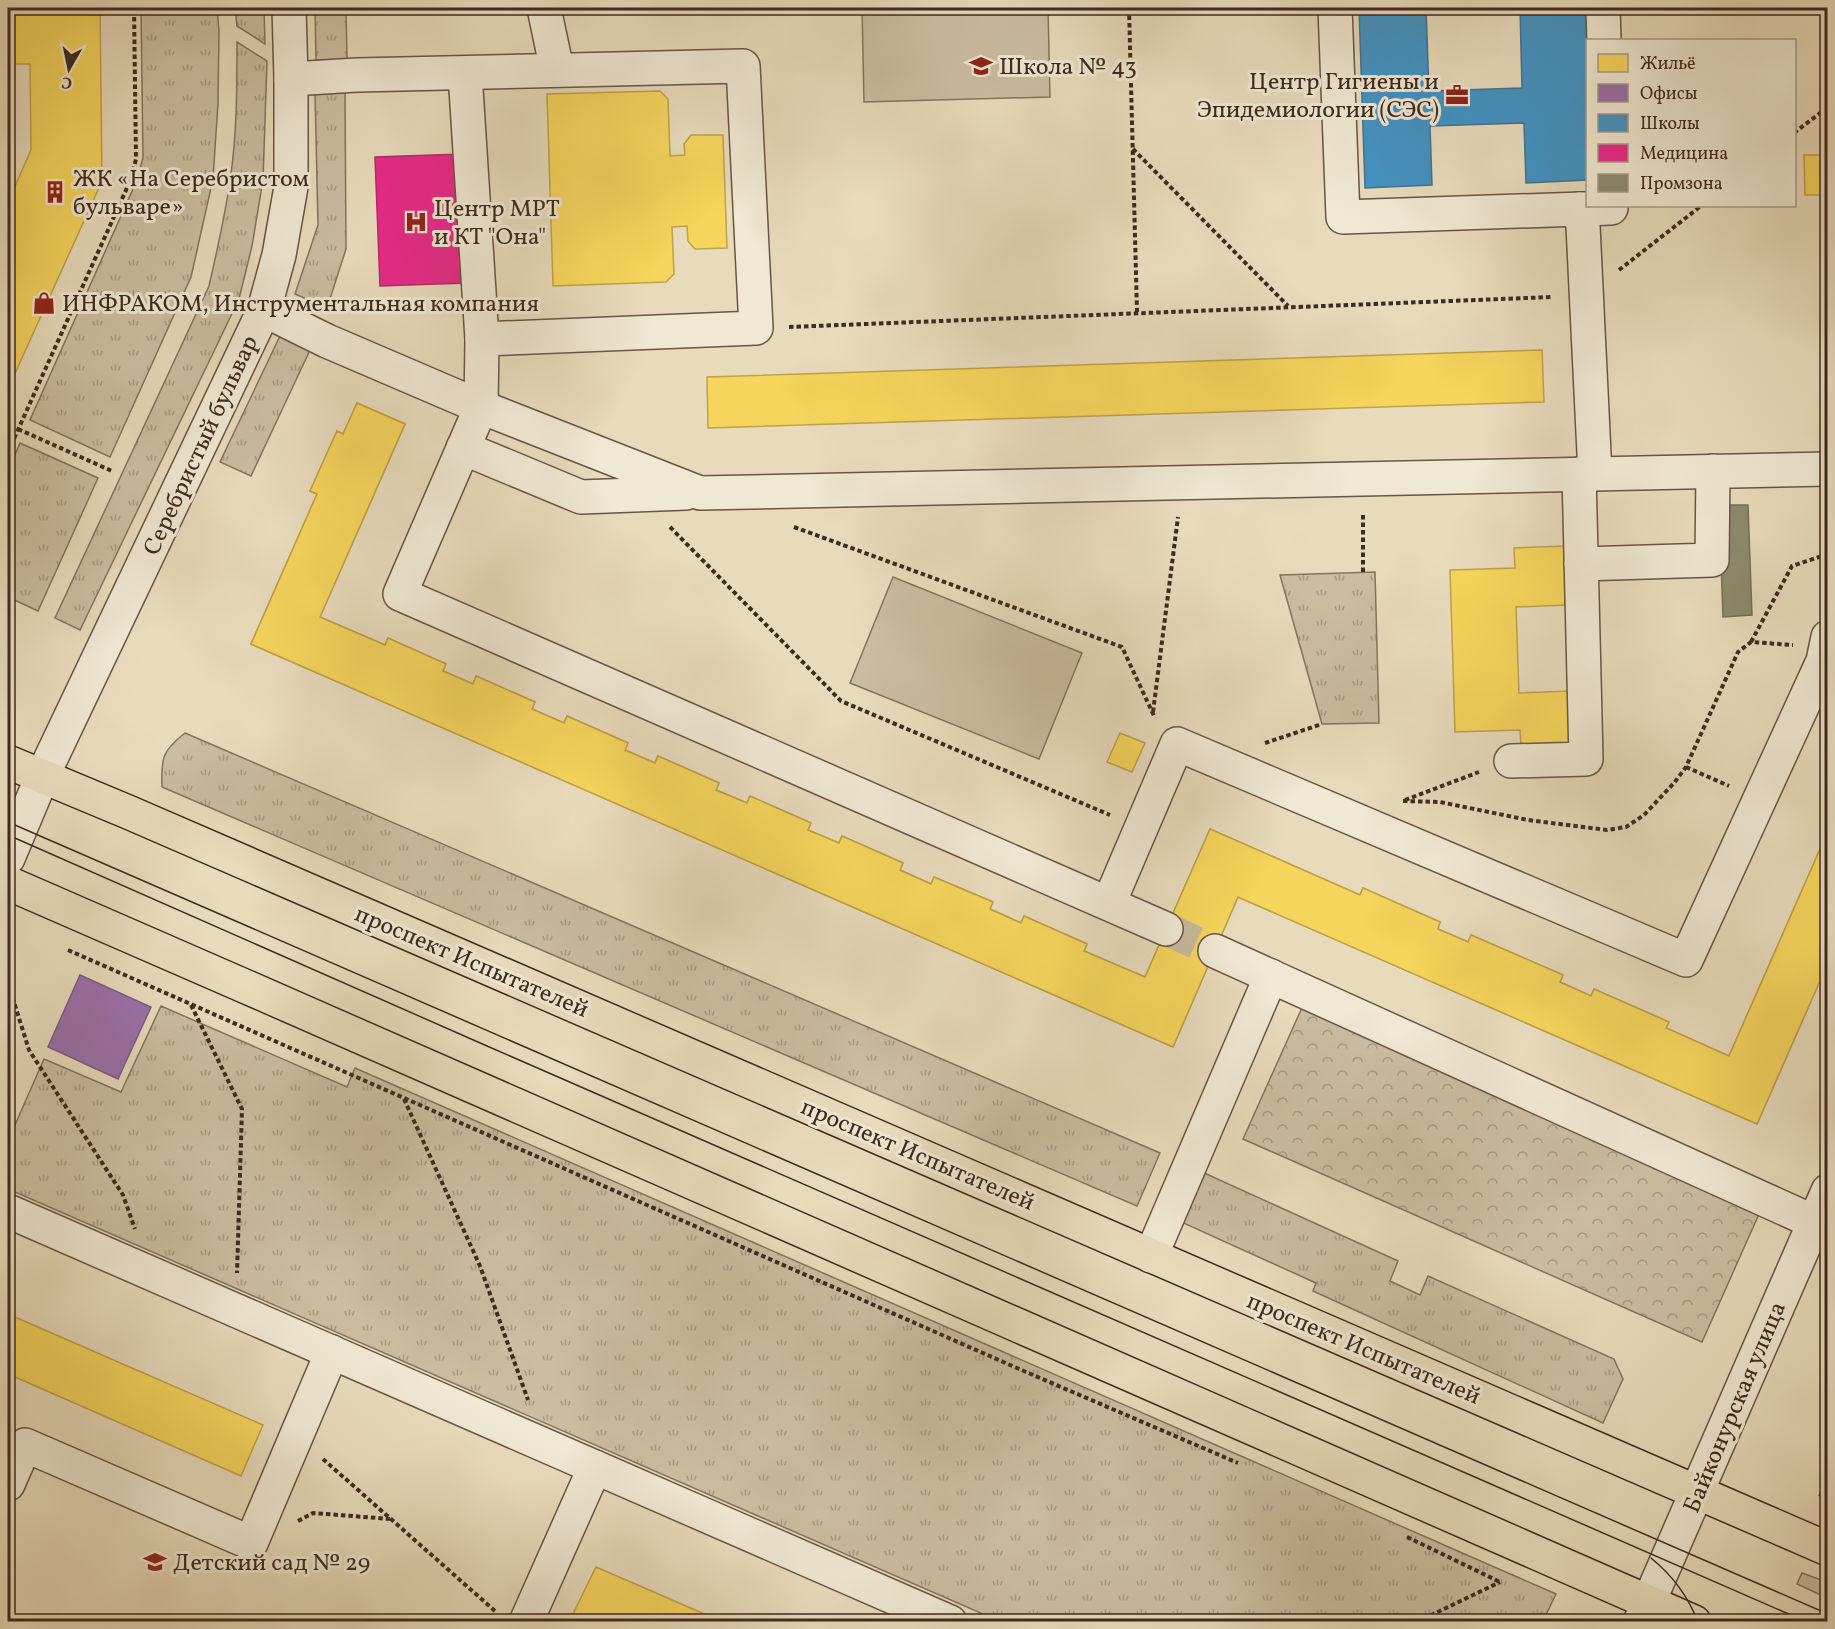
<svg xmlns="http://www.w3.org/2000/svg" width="1835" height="1629" font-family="Vollkorn,serif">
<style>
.grass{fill:url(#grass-tufts);stroke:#85745f;stroke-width:1.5}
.forest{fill:url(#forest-crowns);stroke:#85745f;stroke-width:1.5}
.garden{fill:#cbbda1;stroke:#85745f;stroke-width:1.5}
.homes{fill:#f6d55c;stroke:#bfa249;stroke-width:1.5}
.offices{fill:#9970ab;stroke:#7e5b80;stroke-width:1.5}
.schools{fill:#4393c3;stroke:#427491;stroke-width:1.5}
.health{fill:#e7298a;stroke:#b52969;stroke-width:1.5}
.industry{fill:#8c8c6e;stroke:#756f56;stroke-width:1.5}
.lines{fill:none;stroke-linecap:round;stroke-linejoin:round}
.minor-tunnel{stroke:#c6b89c;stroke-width:33;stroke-dasharray:33 16;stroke-linecap:butt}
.minor-casing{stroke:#695645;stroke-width:36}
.major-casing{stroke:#3f2a1d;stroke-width:36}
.path{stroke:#3f2a1d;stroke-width:4;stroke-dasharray:4.5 3;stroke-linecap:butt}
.minor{stroke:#f0e8d3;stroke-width:33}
.major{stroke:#e8dbbc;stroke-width:33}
.tram{stroke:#3f2a1d;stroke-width:1.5}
.labels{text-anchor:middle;stroke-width:6;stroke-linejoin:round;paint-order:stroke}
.poi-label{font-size:24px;fill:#3f2a1d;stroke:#f0e8d3;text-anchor:start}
.street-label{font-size:24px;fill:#3f2a1d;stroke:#f0e8d3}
</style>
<defs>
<pattern id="grass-tufts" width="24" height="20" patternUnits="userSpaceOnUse" patternTransform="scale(1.5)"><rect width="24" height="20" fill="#cbbda1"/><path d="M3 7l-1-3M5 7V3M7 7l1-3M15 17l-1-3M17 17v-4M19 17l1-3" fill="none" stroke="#a69a83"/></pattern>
<pattern id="forest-crowns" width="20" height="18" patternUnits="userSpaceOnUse" patternTransform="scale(1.5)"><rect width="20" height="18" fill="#cbbda1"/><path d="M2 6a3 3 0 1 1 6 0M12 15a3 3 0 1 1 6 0" fill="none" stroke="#a69a83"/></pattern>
</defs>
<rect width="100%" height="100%" fill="#e8dbbc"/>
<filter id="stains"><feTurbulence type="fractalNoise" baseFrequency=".00333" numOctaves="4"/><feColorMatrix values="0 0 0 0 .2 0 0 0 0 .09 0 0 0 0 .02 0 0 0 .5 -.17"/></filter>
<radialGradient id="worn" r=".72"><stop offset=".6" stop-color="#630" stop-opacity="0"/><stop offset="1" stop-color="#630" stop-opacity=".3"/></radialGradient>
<g class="grass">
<polygon points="141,8 217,8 219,31 218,103 213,179 191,277 110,457 30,420 137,180 143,158"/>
<polygon points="235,8 264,8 265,44 237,26"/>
<polygon points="315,8 346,8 347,60 316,60"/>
<path d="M237,42L267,61L263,180L252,246L239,299L80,630L55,618L209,286C217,251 225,216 230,181C237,135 237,88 237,42Z"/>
<polygon points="345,89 346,249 327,308 295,294 318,225 315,93"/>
<polygon points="280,336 310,350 251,476 220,462"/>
<polygon points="20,443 98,478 38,611 8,597 8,471"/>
<polygon points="1375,572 1379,723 1322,724 1280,575"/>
<path d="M185,733L1160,1153L1137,1206L162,787C161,758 162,751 185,733Z"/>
<polygon points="161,1006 347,1087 355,1068 1556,1594 1543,1621 999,1621 8,1189 8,1141 44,1059 121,1092"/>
<polygon points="1202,1172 1398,1261 1390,1281 1420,1295 1428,1276 1614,1359 1623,1379 1603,1423 1313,1291 1316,1283 1179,1221"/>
<polygon points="1802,1573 1827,1582 1827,1598 1797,1584"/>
</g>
<polygon class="forest" points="1305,1001 1763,1205 1702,1342 1243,1139"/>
<g class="garden">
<polygon points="862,8 1048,8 1050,97 864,102"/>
<polygon points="893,577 1082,653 1039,759 850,683"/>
</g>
<g class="homes">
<polygon points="8,8 100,8 102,181 8,389 8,202 31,150 30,64 8,64"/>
<polygon points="418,8 480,8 418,11"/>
<polygon points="660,91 668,99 670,156 685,155 684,144 691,135 723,135 727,248 695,249 688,241 687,226 672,227 674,274 666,282 553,286 547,94"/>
<polygon points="1804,155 1828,155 1828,195 1805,195"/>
<polygon points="1542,350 1544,402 708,428 707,377"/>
<polygon points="357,403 405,424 320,617 385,645 388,638 446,664 443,671 473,684 476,676 535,702 532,709 564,723 567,716 628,743 625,750 655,763 658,756 719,783 716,790 747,803 750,796 811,823 808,830 839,843 842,836 903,863 900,870 931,884 934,877 993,902 990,909 1021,923 1024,916 1087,944 1084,951 1145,977 1210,829 1360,895 1363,888 1440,922 1438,929 1468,942 1471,935 1563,975 1560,982 1591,996 1594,989 1669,1022 1666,1028 1729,1056 1828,831 1828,976 1823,974 1757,1124 1238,897 1173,1047 251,644 317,494 310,491 337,431 343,434"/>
<polygon points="357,403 405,424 320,617 385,645 388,638 446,664 443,671 473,684 476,676 535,702 532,709 564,723 567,716 628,743 625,750 655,763 658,756 719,783 716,790 747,803 750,796 811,823 808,830 839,843 842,836 903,863 900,870 931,884 934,877 993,902 990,909 1021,923 1024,916 1087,944 1084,951 1145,977 1210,829 1360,895 1363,888 1440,922 1438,929 1468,942 1471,935 1563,975 1560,982 1591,996 1594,989 1669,1022 1666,1028 1729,1056 1828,831 1828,976 1823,974 1757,1124 1238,897 1173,1047 251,644 317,494 310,491 337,431 343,434"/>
<polygon points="1566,546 1568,605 1516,607 1519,693 1571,691 1573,747 1521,748 1520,730 1455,732 1450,570 1515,568 1514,548"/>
<polygon points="1120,733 1145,743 1132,772 1107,762"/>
<polygon points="8,1314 263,1425 241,1476 8,1374"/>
<polygon points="596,1567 723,1622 569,1622"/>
</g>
<polygon class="offices" points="80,975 151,1007 118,1079 48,1047"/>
<polygon class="schools" points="1359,8 1426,8 1429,91 1522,88 1520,8 1588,8 1588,180 1526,183 1524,123 1430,126 1432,185 1365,188"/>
<polygon class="health" points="462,154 466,283 380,286 375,157"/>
<polygon class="industry" points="1719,505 1748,505 1752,615 1723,617"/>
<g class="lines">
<polyline class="minor-tunnel" points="1166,929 1215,951"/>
<g class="minor-casing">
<g id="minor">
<polyline points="544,8 557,70"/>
<polyline points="1335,8 1343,217 1611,208 1611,206"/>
<polyline points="1603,8 1604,40"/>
<polyline points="465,73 482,339 481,407 400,594 1166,929"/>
<polyline points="291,79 357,75 743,66 756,328 482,339"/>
<polyline points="1579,209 1583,226 1595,474"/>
<polyline points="264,310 327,341 481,407 700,493 1828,469"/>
<polyline points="463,448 581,497 686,493"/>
<polyline points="1581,564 1712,560 1713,471"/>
<polyline points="1511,761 1586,759 1579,474"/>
<polyline points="8,858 42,777 264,310 279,255 291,187 291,79 289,8"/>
<polyline points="1109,903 1177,744 1686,960 1823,661 1828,637"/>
<polyline points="1215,951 1814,1222"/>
<polyline points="8,1211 950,1622"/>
<polyline points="1151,1256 1271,976"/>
<polyline points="8,1484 25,1445 251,1543 332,1352"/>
<polyline points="526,1622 595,1467"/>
<polyline points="1640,1622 1828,1191"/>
</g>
</g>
<g class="major-casing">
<g id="major">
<polyline points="8,762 128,812 1828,1549"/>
<polyline points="8,883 249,988 1694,1622"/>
</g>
</g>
<g class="path">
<polyline points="1129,8 1137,312"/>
<polyline points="1794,133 1828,107"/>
<polyline points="1133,149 1288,306"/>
<polyline points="1619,270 1701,206"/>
<polyline points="789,327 1552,297"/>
<polyline points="18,429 112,471"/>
<polyline points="8,452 131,179 136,159 134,8"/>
<polyline points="670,527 841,701 1110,815"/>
<polyline points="794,527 1122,647 1155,718"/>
<polyline points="1363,572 1363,512"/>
<polyline points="1751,642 1792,566 1828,554"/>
<polyline points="1153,712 1178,517"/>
<polyline points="1265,743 1322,724"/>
<polyline points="1686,767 1729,786"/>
<polyline points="1405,800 1479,772"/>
<polyline points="1403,801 1440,802 1528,820 1607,830 1626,827 1644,815 1674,783 1686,767 1738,652 1751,642 1793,645"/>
<polyline points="68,950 1026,1372 1238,1463"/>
<polyline points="8,983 29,1050 123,1195 135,1229"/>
<polyline points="191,1005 242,1109 237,1273"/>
<polyline points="404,1099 480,1266 528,1400"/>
<polyline points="323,1459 495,1611"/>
<polyline points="1819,1494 1828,1497"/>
<polyline points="298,1521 313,1513 390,1519"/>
<polyline points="1407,1537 1500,1582"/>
<polyline points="1417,1622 1500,1582"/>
</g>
<use href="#minor" class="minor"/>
<use href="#major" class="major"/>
<g class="tram">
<polyline points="8,822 1828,1614"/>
<polyline points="8,835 487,1046 1807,1622"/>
<path d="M1651,1558C1672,1575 1688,1596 1698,1622"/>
</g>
</g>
<defs>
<g id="school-bare" transform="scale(1.8)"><path d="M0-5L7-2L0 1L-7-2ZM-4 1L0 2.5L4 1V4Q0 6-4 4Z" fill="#8f2418" stroke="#f0e8d3" stroke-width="2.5" paint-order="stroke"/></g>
<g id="office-bare" transform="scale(1.8)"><path d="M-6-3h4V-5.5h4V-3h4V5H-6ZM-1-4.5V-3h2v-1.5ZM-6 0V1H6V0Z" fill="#8f2418" stroke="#f0e8d3" stroke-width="2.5" paint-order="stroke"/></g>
<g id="building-bare" transform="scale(1.8)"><path d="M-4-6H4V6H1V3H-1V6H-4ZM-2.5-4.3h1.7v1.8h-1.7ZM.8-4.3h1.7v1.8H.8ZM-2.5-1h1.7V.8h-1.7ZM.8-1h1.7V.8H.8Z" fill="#8f2418" stroke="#f0e8d3" stroke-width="2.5" paint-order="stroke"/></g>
<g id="hospital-bare" transform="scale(1.8)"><path d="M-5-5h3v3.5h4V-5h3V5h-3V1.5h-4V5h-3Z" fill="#8f2418" stroke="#f0e8d3" stroke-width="2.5" paint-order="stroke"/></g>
<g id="shop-bare" transform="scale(1.8)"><path d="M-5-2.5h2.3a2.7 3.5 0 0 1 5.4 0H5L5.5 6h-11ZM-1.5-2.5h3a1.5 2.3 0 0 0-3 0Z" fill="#8f2418" stroke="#f0e8d3" stroke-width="2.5" paint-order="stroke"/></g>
</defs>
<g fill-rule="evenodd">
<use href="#school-bare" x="981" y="66"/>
<use href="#office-bare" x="1457" y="95"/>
<use href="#building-bare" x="55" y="192"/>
<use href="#hospital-bare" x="416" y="222"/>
<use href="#shop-bare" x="44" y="303"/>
<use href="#school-bare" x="155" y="1562"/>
</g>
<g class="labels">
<g class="poi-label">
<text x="999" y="74">Школа № 43</text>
<text x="1439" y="89" text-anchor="end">Центр Гигиены и<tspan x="1439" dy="28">Эпидемиологии (СЭС)</tspan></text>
<text x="73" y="186">ЖК «На Серебристом<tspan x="73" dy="28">бульваре»</tspan></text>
<text x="434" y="216">Центр МРТ<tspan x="434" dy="28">и КТ "Она"</tspan></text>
<text x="62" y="311">ИНФРАКОМ, Инструментальная компания</text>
<text x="173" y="1570">Детский сад № 29</text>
</g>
<g class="street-label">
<text transform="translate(200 445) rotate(-65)" y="8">Серебристый бульвар</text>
<text transform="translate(472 961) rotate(23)" y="8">проспект Испытателей</text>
<text transform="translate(918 1154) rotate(23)" y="8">проспект Испытателей</text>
<text transform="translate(1364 1348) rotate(23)" y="8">проспект Испытателей</text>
<text transform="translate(1734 1407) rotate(-67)" y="8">Байконурская улица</text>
</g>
</g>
<rect width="1835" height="1629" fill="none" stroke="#e8dbbc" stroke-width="30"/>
<rect x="9" y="9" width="1817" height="1611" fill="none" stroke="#3f2a1d" stroke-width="3"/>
<rect x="15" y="15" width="1805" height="1599" fill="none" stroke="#3f2a1d" stroke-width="1.5"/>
<rect x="1586" y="39" width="210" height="168" fill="#f0e8d3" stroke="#a99c8a" stroke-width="1.5"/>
<rect x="1598" y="54" width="30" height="18" fill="#f6d55c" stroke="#a99c8a" stroke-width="1.5"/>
<text x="1640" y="69" font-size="18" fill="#3f2a1d">Жильё</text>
<rect x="1598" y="84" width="30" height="18" fill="#9970ab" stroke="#a99c8a" stroke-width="1.5"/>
<text x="1640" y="99" font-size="18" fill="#3f2a1d">Офисы</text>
<rect x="1598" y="114" width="30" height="18" fill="#4393c3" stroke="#a99c8a" stroke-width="1.5"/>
<text x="1640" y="129" font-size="18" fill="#3f2a1d">Школы</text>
<rect x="1598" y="144" width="30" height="18" fill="#e7298a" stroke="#a99c8a" stroke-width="1.5"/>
<text x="1640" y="159" font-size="18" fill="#3f2a1d">Медицина</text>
<rect x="1598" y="174" width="30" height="18" fill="#8c8c6e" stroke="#a99c8a" stroke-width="1.5"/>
<text x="1640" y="189" font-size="18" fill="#3f2a1d">Промзона</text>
<g transform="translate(69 69) rotate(189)" stroke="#f0e8d3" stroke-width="4.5" paint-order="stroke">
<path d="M0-4.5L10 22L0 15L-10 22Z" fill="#3f2a1d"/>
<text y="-9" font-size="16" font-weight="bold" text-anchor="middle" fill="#3f2a1d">С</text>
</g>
<rect width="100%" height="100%" filter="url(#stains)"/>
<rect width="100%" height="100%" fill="url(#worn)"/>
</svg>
